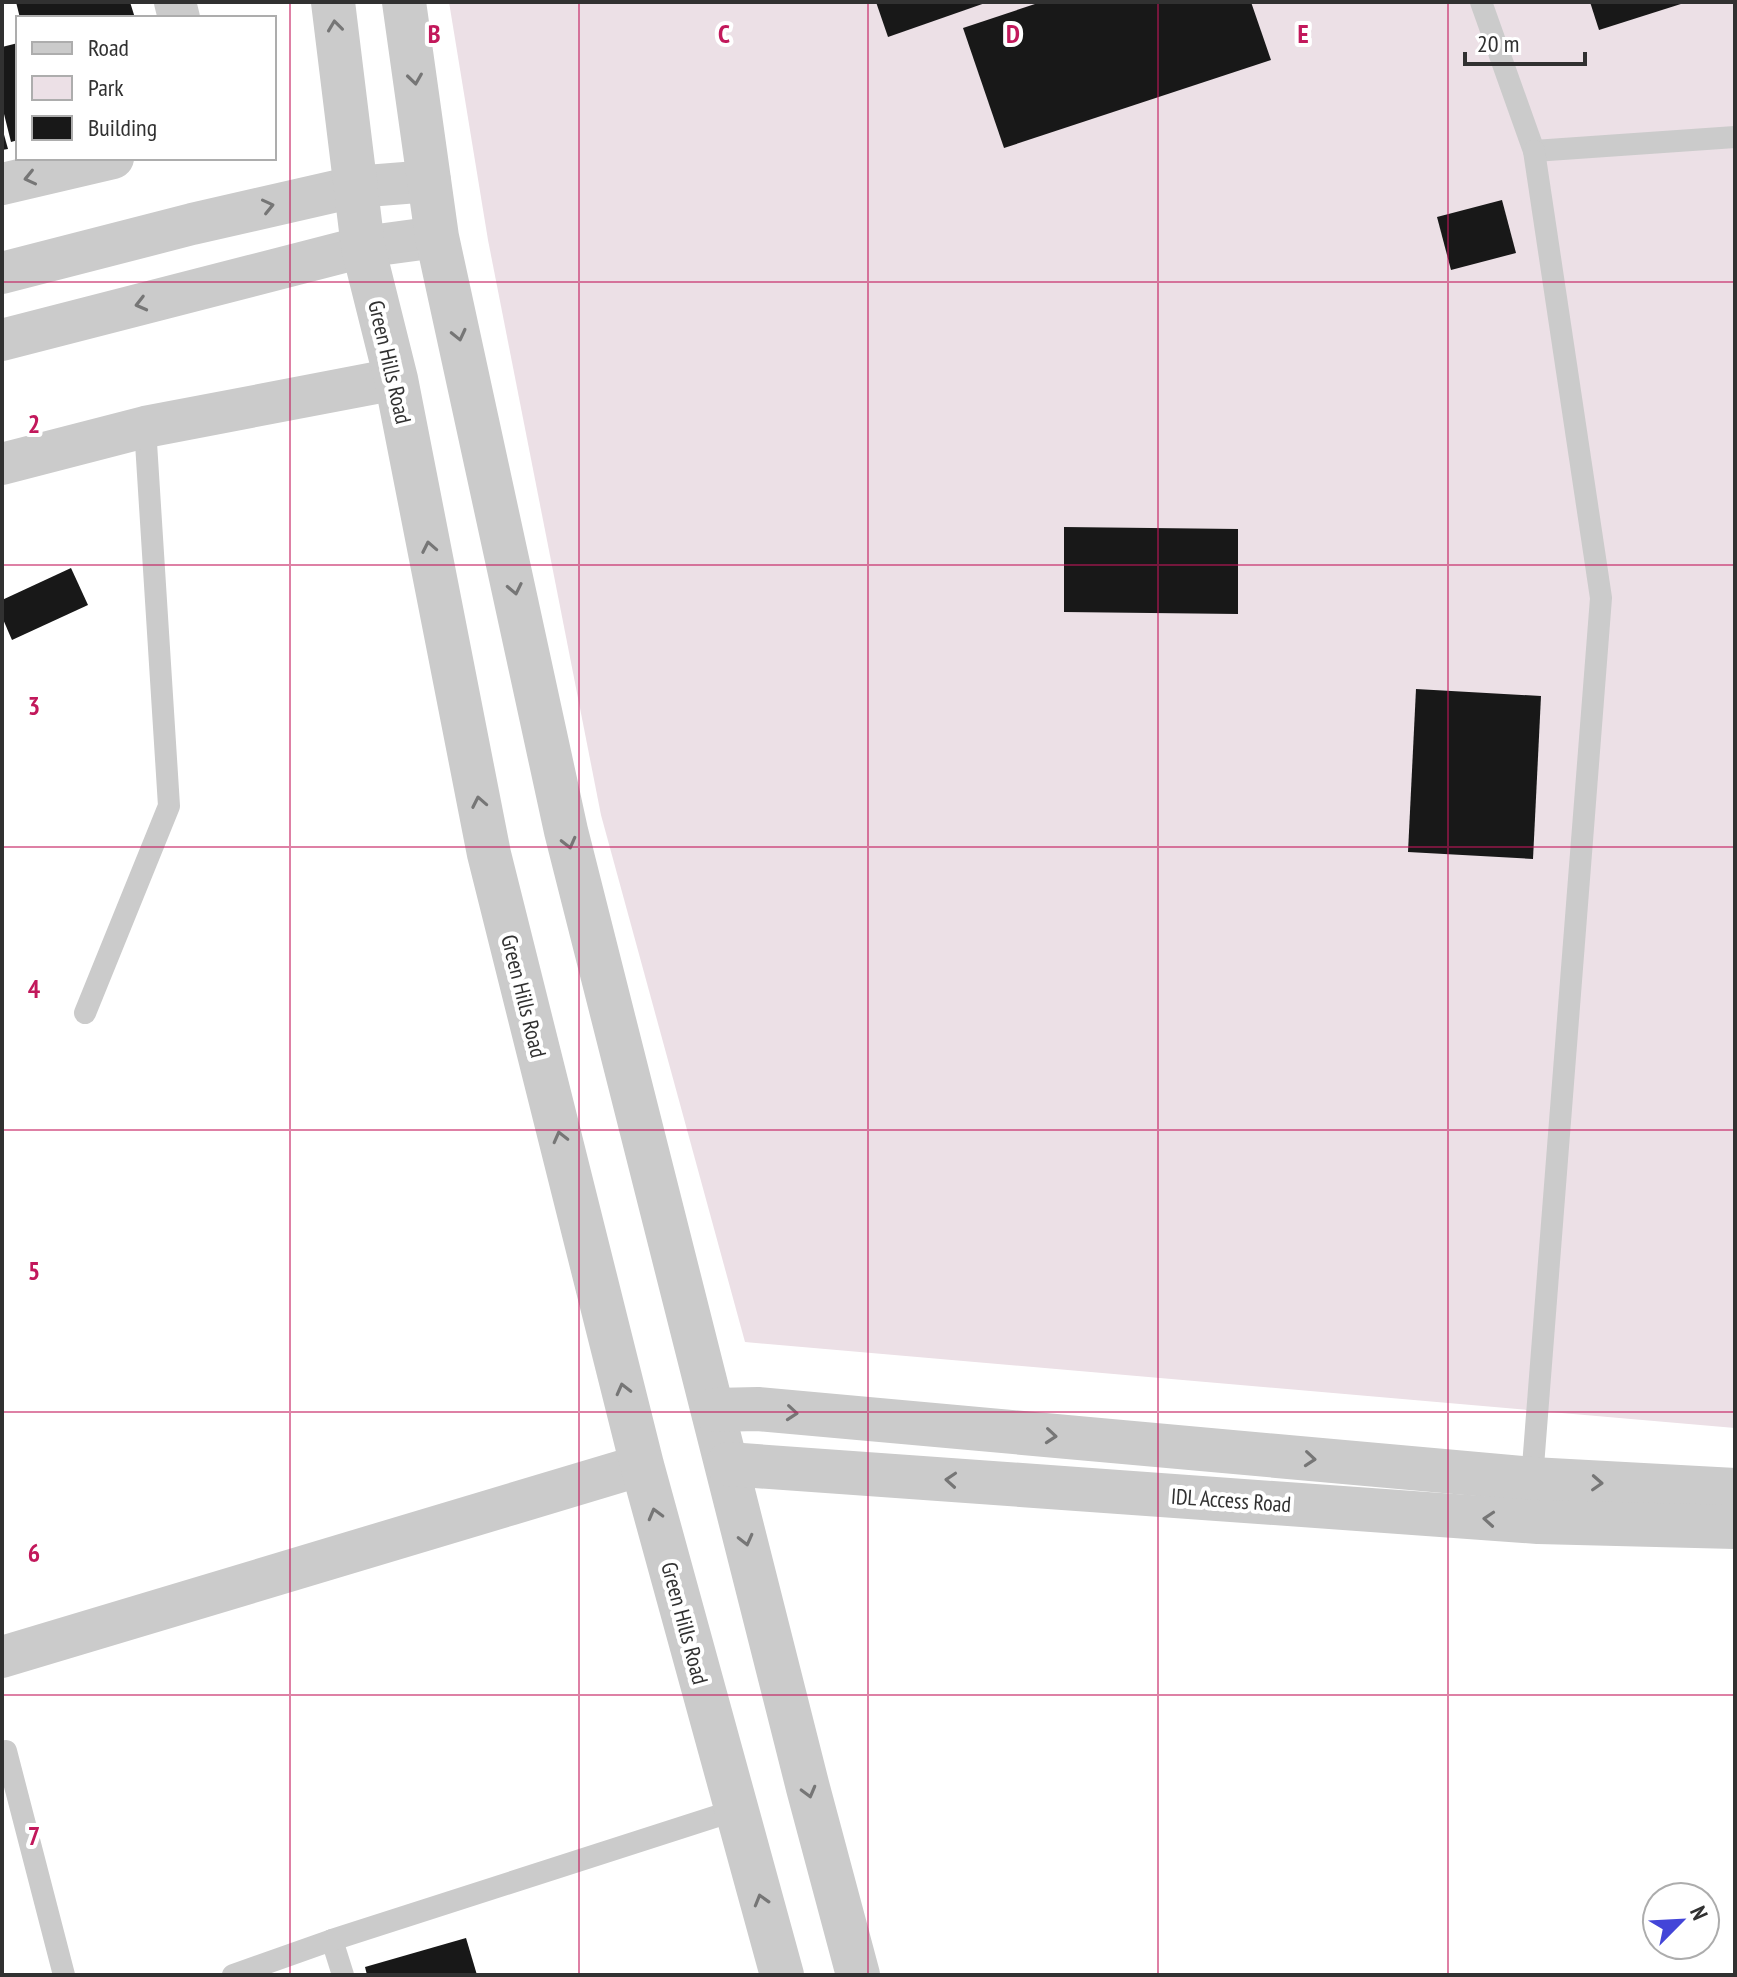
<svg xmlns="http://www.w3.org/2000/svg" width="1737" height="1977" font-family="'PT Sans Narrow',sans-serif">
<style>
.green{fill:#ece0e6}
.building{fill:#181818}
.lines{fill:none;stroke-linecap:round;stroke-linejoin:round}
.service{stroke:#cbcbcb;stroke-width:22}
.minor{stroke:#cbcbcb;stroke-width:42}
.tertiary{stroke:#cbcbcb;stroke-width:44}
.oneway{stroke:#767676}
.grid{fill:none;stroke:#c2185b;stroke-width:2;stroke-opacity:0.55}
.labels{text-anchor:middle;stroke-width:8;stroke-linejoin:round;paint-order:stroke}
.street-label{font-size:22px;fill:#313131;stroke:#fff}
.grid-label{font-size:26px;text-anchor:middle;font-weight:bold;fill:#c2185b;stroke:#fff;stroke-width:8;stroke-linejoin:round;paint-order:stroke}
</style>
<rect width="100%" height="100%" fill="#fff"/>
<polygon class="green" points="449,2 1735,2 1735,1428 745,1342 601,815 488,240"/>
<g class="building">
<polygon points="16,2 130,2 135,18 20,18"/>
<polygon points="876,2 988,2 888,37"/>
<polygon points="1041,2 1251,2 1271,60 1004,148 963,28"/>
<polygon points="1590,2 1684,2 1684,3 1599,30"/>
<polygon points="18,43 18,140 11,142 2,106 2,47"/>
<polygon points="3,131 8,149 2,150 2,132"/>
<polygon points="1502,200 1516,253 1451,270 1437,217"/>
<polygon points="1064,527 1238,529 1238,614 1064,612"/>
<polygon points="71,568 88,605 12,640 2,617 2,600"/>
<polygon points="1416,689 1541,696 1533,859 1408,852"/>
<polygon points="466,1938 477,1975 367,1975 365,1967"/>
</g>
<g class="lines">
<g class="service">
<polyline points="1481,2 1534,151 1735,137"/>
<polyline points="85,1013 169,806 145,427"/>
<polyline points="1532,1479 1601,598 1534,151"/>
<polyline points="6,1751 64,1975"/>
<polyline points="332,1940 343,1975"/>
<polyline points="233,1975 332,1940 736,1810"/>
</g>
<g class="minor">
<polyline points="175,2 179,18"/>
<polyline points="2,184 113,158"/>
<polyline points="2,273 192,224 354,187 430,181"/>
<polyline points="2,340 363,247 437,237"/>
<polyline points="2,464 145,427 396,379"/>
<polyline points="2,1657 642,1465"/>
</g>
<g class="tertiary">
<polyline points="333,2 363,247 396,379 489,854 642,1465 782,1975"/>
<polyline points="404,2 437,237 566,831 808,1788 858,1975"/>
<polyline points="714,1410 758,1409 1532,1479 1735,1490"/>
<polyline points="728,1464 1538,1522 1735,1527"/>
</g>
</g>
<defs><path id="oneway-chevron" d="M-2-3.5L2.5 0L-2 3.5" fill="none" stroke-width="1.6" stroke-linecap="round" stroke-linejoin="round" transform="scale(2)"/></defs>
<g class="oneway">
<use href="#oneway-chevron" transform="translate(335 26) rotate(-97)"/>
<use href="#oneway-chevron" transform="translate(415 79) rotate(82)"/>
<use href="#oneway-chevron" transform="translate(30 178) rotate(167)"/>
<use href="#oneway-chevron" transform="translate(268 206) rotate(-13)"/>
<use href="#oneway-chevron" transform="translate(141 304) rotate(166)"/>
<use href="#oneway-chevron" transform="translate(459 335) rotate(77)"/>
<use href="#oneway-chevron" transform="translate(429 547) rotate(-101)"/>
<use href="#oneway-chevron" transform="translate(515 589) rotate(78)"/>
<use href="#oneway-chevron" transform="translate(479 802) rotate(-101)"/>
<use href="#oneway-chevron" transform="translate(569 843) rotate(76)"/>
<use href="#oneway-chevron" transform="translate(560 1137) rotate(-104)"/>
<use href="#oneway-chevron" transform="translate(623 1389) rotate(-104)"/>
<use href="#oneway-chevron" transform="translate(792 1413) rotate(5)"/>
<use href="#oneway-chevron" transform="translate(1051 1436) rotate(5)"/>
<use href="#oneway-chevron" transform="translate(1310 1459) rotate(5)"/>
<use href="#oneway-chevron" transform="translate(951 1480) rotate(-176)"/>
<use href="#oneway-chevron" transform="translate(1597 1483) rotate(3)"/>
<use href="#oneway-chevron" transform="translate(655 1514) rotate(-105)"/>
<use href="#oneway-chevron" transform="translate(1489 1519) rotate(-176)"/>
<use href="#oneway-chevron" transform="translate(746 1540) rotate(76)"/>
<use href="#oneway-chevron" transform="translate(809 1792) rotate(75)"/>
<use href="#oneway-chevron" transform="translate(761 1900) rotate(-106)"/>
</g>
<path class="grid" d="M290,2V1975M579,2V1975M868,2V1975M1158,2V1975M1448,2V1975M2,282H1735M2,565H1735M2,847H1735M2,1130H1735M2,1412H1735M2,1695H1735"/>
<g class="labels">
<g class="street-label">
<text transform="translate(390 362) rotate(77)" y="8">Green Hills Road</text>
<text transform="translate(524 996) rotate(76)" y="8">Green Hills Road</text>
<text transform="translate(1231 1500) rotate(4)" y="8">IDL Access Road</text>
<text transform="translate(685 1623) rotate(75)" y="8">Green Hills Road</text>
</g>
</g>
<g class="grid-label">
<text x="434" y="43">B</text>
<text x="724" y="43">C</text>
<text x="1013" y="43">D</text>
<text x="1303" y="43">E</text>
<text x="34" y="433">2</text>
<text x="34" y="715">3</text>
<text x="34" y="998">4</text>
<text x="34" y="1280">5</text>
<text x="34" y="1562">6</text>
<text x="34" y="1845">7</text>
</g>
<rect width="1737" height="1977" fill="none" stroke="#313131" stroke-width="8"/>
<rect x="16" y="16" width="260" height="144" fill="#ffffff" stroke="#adadad" stroke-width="2"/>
<rect x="32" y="42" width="40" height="12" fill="#cbcbcb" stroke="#adadad" stroke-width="2"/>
<text x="88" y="56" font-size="24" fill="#313131">Road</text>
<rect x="32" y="76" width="40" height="24" fill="#ece0e6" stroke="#adadad" stroke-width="2"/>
<text x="88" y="96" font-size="24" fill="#313131">Park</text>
<rect x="32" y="116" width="40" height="24" fill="#181818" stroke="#adadad" stroke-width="2"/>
<text x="88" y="136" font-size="24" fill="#313131">Building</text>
<g transform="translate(1681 1921) rotate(66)"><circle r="38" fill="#ffffff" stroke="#adadad" stroke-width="2"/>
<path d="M0-6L14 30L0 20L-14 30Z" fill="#4345d8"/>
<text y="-12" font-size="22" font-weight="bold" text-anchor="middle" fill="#313131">N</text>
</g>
<path d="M1465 52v12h120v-12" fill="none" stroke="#313131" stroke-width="4"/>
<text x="1477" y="52" font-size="24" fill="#313131" stroke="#ffffff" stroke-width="6" paint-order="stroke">20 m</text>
</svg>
